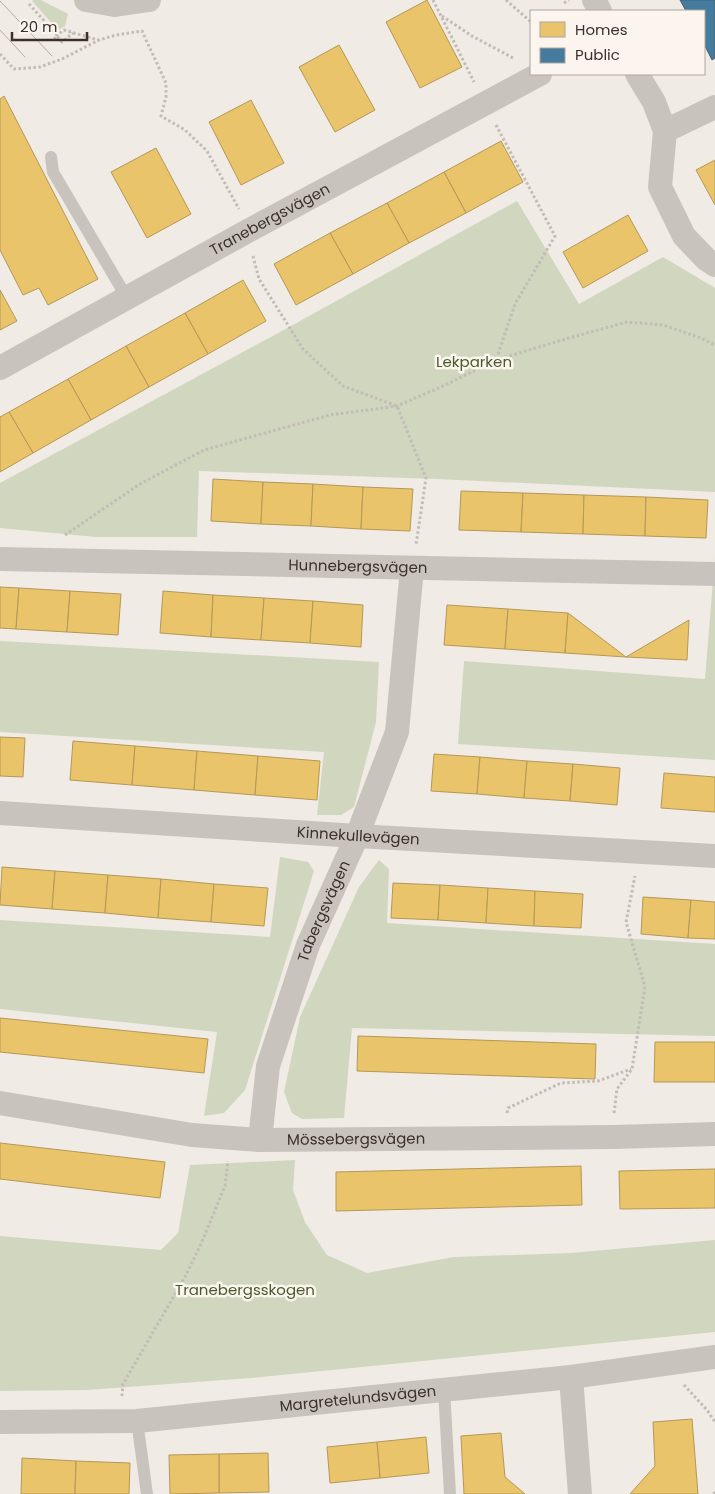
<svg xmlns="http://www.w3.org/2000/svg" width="715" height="1494" font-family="Poppins,sans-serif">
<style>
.green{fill:#d1d6bf}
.homes{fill:#e9c46a;stroke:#b59857}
.public{fill:#457b9d;stroke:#42647b}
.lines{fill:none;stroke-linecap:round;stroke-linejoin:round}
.path{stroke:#c2bbb6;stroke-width:3;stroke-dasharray:2.5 2.5;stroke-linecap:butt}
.lane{stroke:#c9c3be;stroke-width:12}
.street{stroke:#c9c3be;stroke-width:24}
.tram{stroke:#b1aca8;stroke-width:1}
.labels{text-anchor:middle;stroke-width:5;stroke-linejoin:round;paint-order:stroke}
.street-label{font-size:15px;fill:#3b302b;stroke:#fbf5ee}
.park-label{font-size:15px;fill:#4a5a2e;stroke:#fbf5ee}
</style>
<rect width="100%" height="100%" fill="#f0ebe5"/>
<g class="green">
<polygon points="34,0 41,0 68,14 65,26 58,30 32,1"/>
<polygon points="517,201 579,304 663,257 715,288 715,492 437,479 199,471 197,537 96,537 0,528 0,483 282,331"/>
<polygon points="715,556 715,760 458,744 464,661 705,679"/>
<polygon points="0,641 379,662 376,722 354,807 341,815 317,815 324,752 0,732"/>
<polygon points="280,857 308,862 314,871 245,1090 224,1113 204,1116 217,1032 0,1009 0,920 270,937"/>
<polygon points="379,860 389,869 387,923 715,944 715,1036 352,1028 344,1118 302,1119 292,1113 284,1092 300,1017 359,887"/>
<polygon points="295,1160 293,1190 305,1222 327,1255 367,1273 454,1257 571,1253 715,1240 715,1332 251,1378 87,1390 0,1391 0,1236 161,1250 178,1233 190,1165"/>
</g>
<g class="homes">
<polygon points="427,0 462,67 420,88 386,22"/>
<polygon points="339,45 375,110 335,132 299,67"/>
<polygon points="4,96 98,279 48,305 39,288 23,295 0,250 0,99"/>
<polygon points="251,100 284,163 241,185 209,122"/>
<polygon points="501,141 523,182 466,213 444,172"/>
<polygon points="156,148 191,214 147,238 111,172"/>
<polygon points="715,160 715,205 696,170"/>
<polygon points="444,172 466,213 409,243 387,203"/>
<polygon points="387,203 409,243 353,274 330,233"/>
<polygon points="628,215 648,251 583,288 563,252"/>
<polygon points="330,233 353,274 296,305 274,264"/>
<polygon points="243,280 266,321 208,354 185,313"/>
<polygon points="0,290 17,321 0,330"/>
<polygon points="185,313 208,354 149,387 126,346"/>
<polygon points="126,346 149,387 91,420 68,379"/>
<polygon points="68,379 91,420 33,453 9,412"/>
<polygon points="9,412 33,453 0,472 0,417"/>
<polygon points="213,479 263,482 261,524 211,521"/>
<polygon points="263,482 313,484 311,526 261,524"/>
<polygon points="313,484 363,487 361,529 311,526"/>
<polygon points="363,487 413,489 410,531 361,529"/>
<polygon points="461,491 523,493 521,532 459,530"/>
<polygon points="523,493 584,495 583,534 521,532"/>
<polygon points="584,495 646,497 645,536 583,534"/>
<polygon points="646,497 708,500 706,538 645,536"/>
<polygon points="0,587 19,588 16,629 0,628"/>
<polygon points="19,588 70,591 67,632 16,629"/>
<polygon points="70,591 121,594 118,635 67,632"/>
<polygon points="163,591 213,595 211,637 160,633"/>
<polygon points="213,595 264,598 261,640 211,637"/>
<polygon points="264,598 313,601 310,643 261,640"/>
<polygon points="313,601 363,605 361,647 310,643"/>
<polygon points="447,605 508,609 505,649 444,645"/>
<polygon points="508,609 568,613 565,653 505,649"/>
<polygon points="568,613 626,657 565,653"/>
<polygon points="689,620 687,660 626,657"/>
<polygon points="0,737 25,738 23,777 0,776"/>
<polygon points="73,741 135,746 132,785 70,780"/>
<polygon points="135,746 197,751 194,790 132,785"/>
<polygon points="197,751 258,756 255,795 194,790"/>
<polygon points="434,754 480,757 477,794 431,791"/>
<polygon points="258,756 320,761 317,800 255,795"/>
<polygon points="480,757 527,761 524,798 477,794"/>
<polygon points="527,761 573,764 570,801 524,798"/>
<polygon points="573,764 620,768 617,805 570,801"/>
<polygon points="664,773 715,777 715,812 661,808"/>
<polygon points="2,867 55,871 52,909 0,905"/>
<polygon points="55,871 108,875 105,913 52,909"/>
<polygon points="108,875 161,879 158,918 105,913"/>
<polygon points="161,879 214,884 211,922 158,918"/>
<polygon points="393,883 440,885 438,920 391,918"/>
<polygon points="214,884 268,888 264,926 211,922"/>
<polygon points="440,885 488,888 486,923 438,920"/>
<polygon points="488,888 535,891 534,926 486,923"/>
<polygon points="535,891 583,894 581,928 534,926"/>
<polygon points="643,897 691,900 688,938 641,934"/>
<polygon points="691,900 715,902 715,939 688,938"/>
<polygon points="0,1018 208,1039 204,1073 0,1052"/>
<polygon points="358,1036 596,1044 595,1079 357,1071"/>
<polygon points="655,1042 715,1042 715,1082 654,1082"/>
<polygon points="0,1143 165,1162 160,1198 0,1179"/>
<polygon points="581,1166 582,1205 336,1211 336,1172"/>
<polygon points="715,1169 715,1208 620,1209 619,1171"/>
<polygon points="692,1419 698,1494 630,1494 655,1466 653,1422"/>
<polygon points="501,1433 505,1477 525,1494 464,1494 461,1436"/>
<polygon points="426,1437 429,1473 380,1478 377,1442"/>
<polygon points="377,1442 380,1478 330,1483 327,1447"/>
<polygon points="268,1453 269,1492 219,1493 219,1454"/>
<polygon points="219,1454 219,1493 170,1494 169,1455"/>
<polygon points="22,1458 76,1461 75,1494 21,1494"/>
<polygon points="76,1461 130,1463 129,1494 75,1494"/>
</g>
<polygon class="public" points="680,0 715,0 715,58 712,60 704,44 704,11 686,11"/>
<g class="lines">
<g class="path">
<polyline points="433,0 474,82"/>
<polyline points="506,0 531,22"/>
<polyline points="564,3 569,0"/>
<polyline points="29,4 57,35 64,30 98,40"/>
<polyline points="442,16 472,36 515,59"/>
<polyline points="54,39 57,36 62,42 73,33"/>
<polyline points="0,54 14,69 40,67 62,59 99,40 116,35 142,31 166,83 166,97 161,116 185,130 207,151 239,209"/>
<polyline points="496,125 555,236 515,304 496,360"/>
<polyline points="253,256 259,279 303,349 343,386 397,406 426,478 416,545"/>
<polyline points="65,535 140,484 204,450 330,415 397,406 441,387 496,360 569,338 627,322 663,325 701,338 715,345"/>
<polyline points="507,1113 508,1108 561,1083 598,1081 631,1069"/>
<polyline points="614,1113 617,1089 632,1069 645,987 626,922 635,876"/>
<polyline points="684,1385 707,1410 715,1422"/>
<polyline points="122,1396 123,1384 185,1277 201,1244 225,1186 228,1161"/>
<polyline points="714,1494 715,1491"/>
</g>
<g class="lane">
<polyline points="51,157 53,172 127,298"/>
<polyline points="444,1390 450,1494"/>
<polyline points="137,1421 147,1494"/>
</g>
<g class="street">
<polyline points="86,0 115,5 149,0"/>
<polyline points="594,0 600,11"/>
<polyline points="637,74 654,102 665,131 660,187 684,236 706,259 715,265"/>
<polyline points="665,131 715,107"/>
<path id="s1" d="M0,368L246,232L540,74"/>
<path id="s2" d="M0,559L715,574"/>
<path id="s3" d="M0,813L357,836L715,856"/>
<path id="s4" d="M0,1103L192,1135L260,1140L614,1137L715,1134"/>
<path id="s5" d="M260,1140L268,1066L308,945L357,836L397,732L412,568"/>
<polyline points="571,1377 580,1494"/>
<path id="s6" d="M0,1422L137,1421L571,1377L715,1357"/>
</g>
<g class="tram">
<polyline points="0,1 52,56"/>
<polyline points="0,30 25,57"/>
</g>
</g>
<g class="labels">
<g class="street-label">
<text dy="5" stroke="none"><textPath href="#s1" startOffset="308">Tranebergsvägen</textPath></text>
<text dy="5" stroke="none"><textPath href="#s2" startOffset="358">Hunnebergsvägen</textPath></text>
<text dy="5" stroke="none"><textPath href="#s3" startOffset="359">Kinnekullevägen</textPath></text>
<text dy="5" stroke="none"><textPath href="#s5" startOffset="239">Tabergsvägen</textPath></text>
<text dy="5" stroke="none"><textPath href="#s4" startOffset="359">Mössebergsvägen</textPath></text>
<text dy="5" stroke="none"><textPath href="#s6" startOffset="359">Margretelundsvägen</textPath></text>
</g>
<g class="park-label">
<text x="474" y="367">Lekparken</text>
<text x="245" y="1295">Tranebergsskogen</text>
</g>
</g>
<rect x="530" y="10" width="175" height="65" fill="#fbf5ee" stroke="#aea6a0"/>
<rect x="540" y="22" width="25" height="15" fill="#e9c46a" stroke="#aea6a0"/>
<text x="575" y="35" font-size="15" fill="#3b302b">Homes</text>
<rect x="540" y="48" width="25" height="15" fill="#457b9d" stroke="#aea6a0"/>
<text x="575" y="60" font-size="15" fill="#3b302b">Public</text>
<path d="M12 32v8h75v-8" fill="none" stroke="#3b302b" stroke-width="2.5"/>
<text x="20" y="32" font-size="15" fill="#3b302b" stroke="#fbf5ee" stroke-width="4" paint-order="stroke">20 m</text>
</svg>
